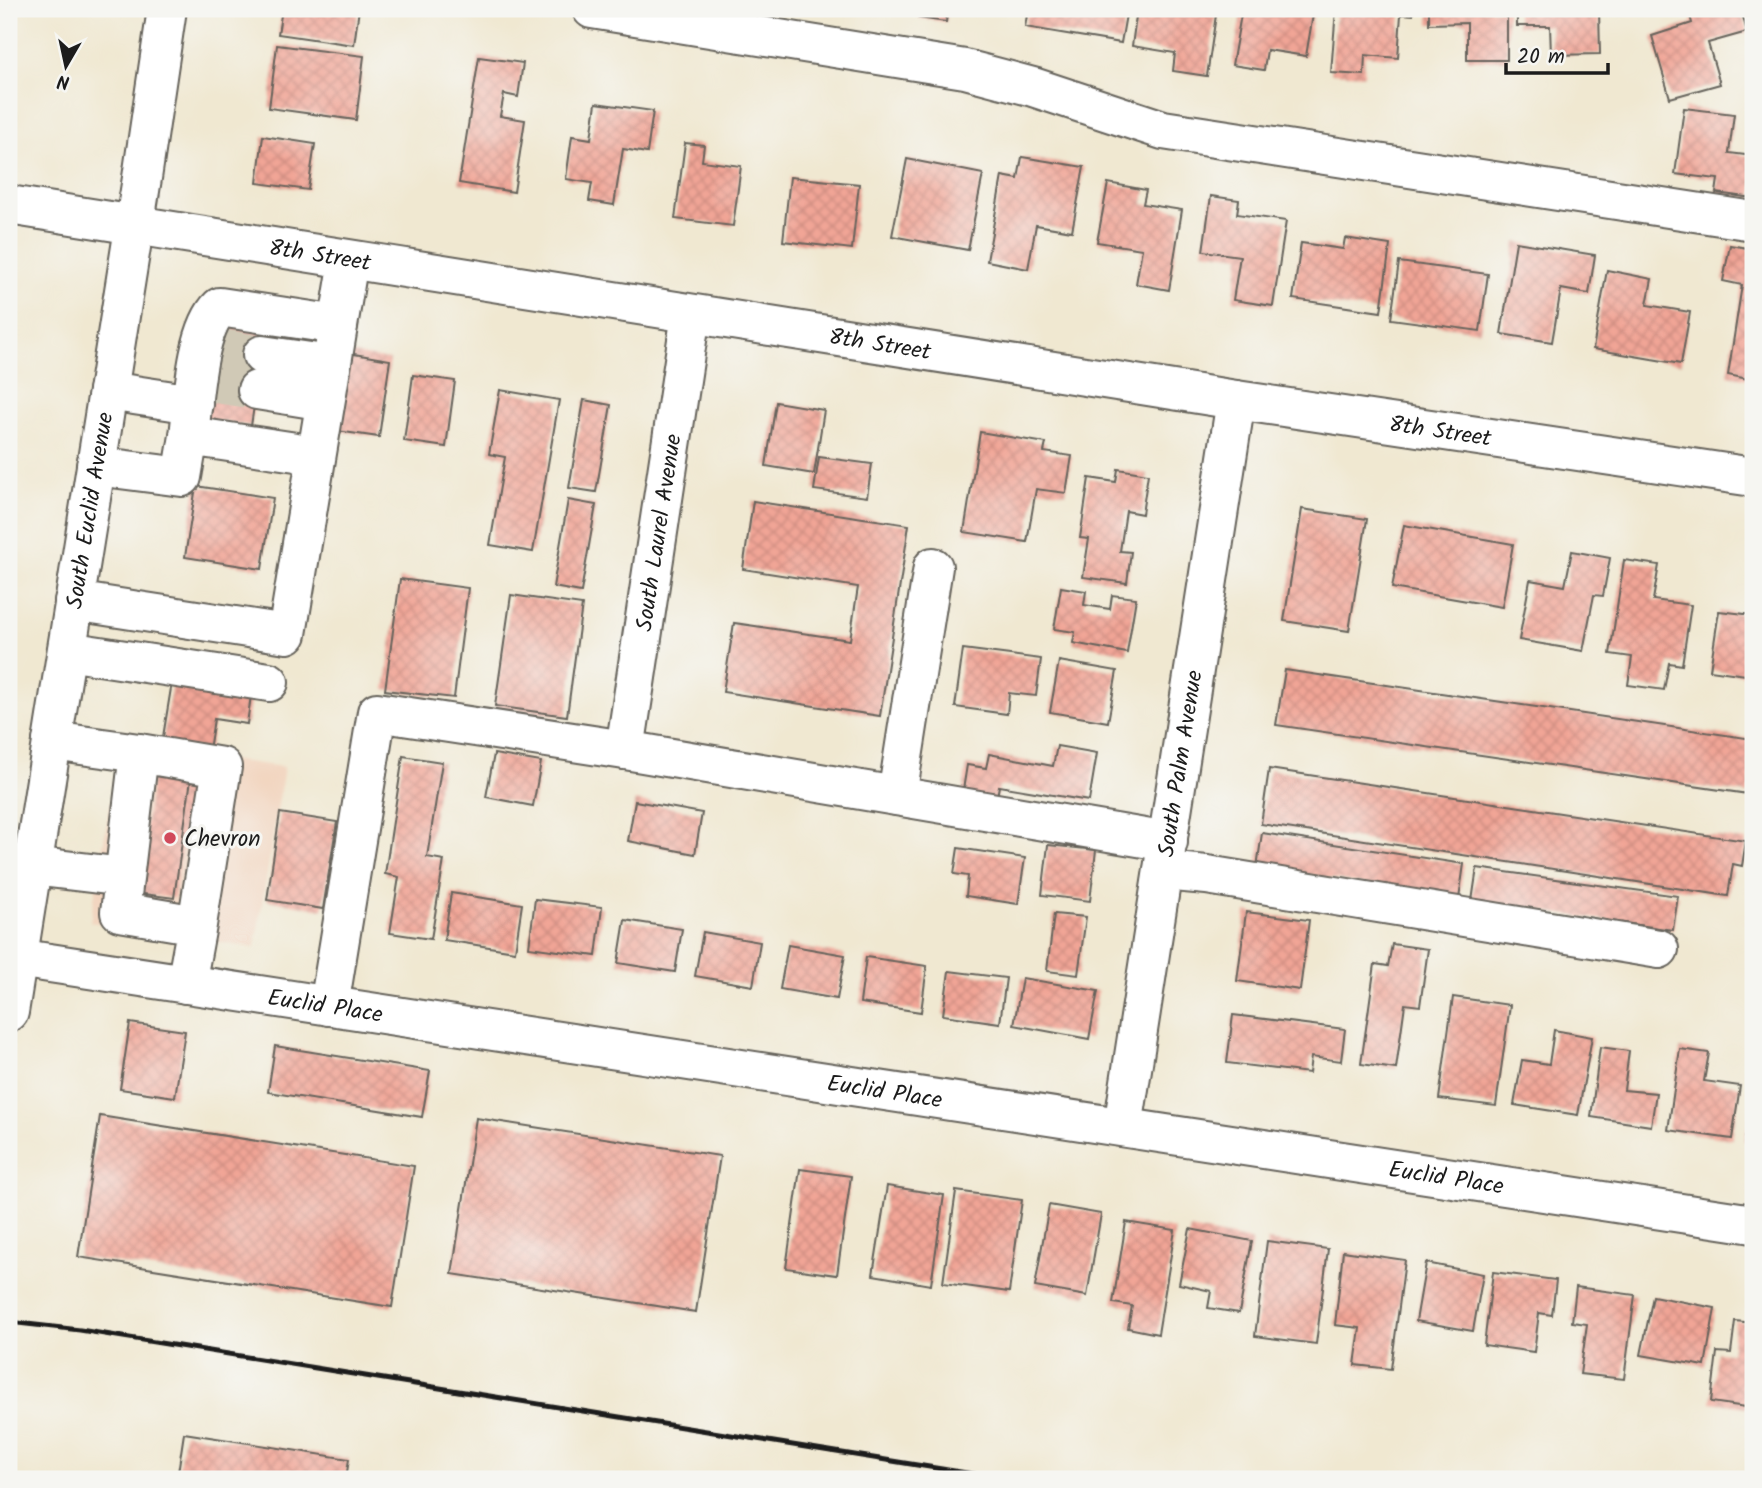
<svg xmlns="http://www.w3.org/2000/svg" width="1762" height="1488" font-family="Kalam,sans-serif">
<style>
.built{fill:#f2d4be}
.building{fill:url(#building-cross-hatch)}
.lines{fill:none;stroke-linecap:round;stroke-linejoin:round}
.minor-tunnel{stroke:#d0c9b6;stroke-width:38;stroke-dasharray:38 19;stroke-linecap:butt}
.minor-casing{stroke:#66635b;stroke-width:42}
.major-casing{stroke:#66635b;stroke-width:42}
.minor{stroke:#fff;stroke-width:38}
.major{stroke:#fff;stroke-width:38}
.rail{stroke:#1c1c1c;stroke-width:5}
.poi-dot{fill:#d1495b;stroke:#f6f6f2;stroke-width:2.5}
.labels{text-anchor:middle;stroke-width:6;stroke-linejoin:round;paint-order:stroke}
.street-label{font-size:23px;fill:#1c1c1c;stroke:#f6f6f2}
.poi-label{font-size:23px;fill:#1c1c1c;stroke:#f6f6f2;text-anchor:start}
</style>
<defs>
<pattern id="building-cross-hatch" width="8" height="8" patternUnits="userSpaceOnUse" patternTransform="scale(1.75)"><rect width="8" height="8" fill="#f1a596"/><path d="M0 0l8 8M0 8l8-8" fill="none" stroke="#ce8d81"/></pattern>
</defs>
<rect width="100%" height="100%" fill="#f6f6f2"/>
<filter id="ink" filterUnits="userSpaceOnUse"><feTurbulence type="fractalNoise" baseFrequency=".0143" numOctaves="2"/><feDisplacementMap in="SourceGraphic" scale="14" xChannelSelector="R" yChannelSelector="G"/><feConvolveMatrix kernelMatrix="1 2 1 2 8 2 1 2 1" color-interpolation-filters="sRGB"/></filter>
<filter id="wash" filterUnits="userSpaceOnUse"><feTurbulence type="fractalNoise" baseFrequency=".00686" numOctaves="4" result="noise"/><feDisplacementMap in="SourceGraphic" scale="28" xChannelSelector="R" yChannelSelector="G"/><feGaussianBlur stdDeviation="1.57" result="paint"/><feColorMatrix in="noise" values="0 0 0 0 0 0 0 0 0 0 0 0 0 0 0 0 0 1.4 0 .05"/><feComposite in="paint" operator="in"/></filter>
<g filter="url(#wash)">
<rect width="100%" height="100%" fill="#f0e8d1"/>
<polygon class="built" points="120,746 284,767 255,948 90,922"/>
<g id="blocks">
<g class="building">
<polygon points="282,9 359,9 354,45 278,34"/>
<polygon points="920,9 948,9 946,22 919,18"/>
<polygon points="1028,9 1127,9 1121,43 1025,27"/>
<polygon points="1137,9 1172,9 1216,15 1207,76 1173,71 1175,53 1132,46"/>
<polygon points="1242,9 1314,9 1306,56 1267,50 1264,70 1232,65"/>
<polygon points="1336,9 1413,9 1413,15 1401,14 1398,58 1365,55 1364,75 1331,73"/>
<polygon points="1429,9 1507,9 1507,60 1467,60 1467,23 1429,24"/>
<polygon points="1517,9 1599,9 1600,54 1551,55 1550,26 1517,26"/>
<polygon points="1688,9 1741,9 1747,32 1708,43 1720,84 1670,98 1652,36 1692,23"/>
<polygon points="277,45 364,56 356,120 269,108"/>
<polygon points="479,57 523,63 518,97 504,94 500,116 525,120 514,192 459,183"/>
<polygon points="596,103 653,111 647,153 623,149 614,205 589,201 592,183 566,179 572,136 591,139"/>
<polygon points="1684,108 1734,114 1729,153 1753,156 1753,198 1716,193 1718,179 1675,174"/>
<polygon points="263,136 315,144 308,190 257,183"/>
<polygon points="685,143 704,145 702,161 741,166 733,226 675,219"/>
<polygon points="1022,157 1084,167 1072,231 1036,225 1028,269 987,261 1002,176 1018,179"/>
<polygon points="907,159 983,174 968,250 892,236"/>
<polygon points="790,177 859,184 852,249 783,241"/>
<polygon points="1108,183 1146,190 1143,204 1182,210 1169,290 1136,284 1142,249 1097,242"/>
<polygon points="1211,196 1239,200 1237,214 1286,221 1273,306 1233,300 1240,256 1203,251"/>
<polygon points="1345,238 1390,245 1381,312 1293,299 1301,243 1343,249"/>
<polygon points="1516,242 1595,255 1589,294 1561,289 1552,342 1501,334"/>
<polygon points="1730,245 1753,249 1753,380 1728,375 1742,285 1723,281"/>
<polygon points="1399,262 1488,274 1480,331 1391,319"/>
<polygon points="1607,270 1652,279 1647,305 1690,312 1681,364 1593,349"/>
<polygon points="221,312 267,319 251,426 204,419"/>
<polygon points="342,352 390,360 379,437 330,430"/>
<polygon points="413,375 455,381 446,447 404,441"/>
<polygon points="500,390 559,400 533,552 490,545 505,457 489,454"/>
<polygon points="584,400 611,405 596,492 569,488"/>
<polygon points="776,402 824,410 814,474 766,466"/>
<polygon points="980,432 1046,443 1044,452 1072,456 1066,493 1036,489 1027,542 964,532"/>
<polygon points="819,457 872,464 867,497 814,490"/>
<polygon points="1118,469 1148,474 1142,514 1126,511 1120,551 1131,552 1127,583 1083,577 1089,539 1080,538 1089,478 1116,482"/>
<polygon points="196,486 273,498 262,569 185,557"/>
<polygon points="568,500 596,505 581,592 553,587"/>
<polygon points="753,501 909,525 880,716 723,692 734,623 850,640 858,587 743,569"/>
<polygon points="1302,509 1367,519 1349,631 1284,621"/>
<polygon points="1404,525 1513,544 1502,607 1392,588"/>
<polygon points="1572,551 1610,558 1603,596 1594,595 1583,651 1519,640 1530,580 1565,586"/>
<polygon points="1624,560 1659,565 1653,600 1691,605 1682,665 1669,663 1664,690 1628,685 1632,657 1610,654"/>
<polygon points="400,579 468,588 454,698 385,690"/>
<polygon points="1061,587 1086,591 1084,605 1110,609 1112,595 1136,598 1127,653 1073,643 1075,632 1054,629"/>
<polygon points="511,595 582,605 567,716 495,706"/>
<polygon points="1719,611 1753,615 1753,676 1710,670"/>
<polygon points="963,649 1041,659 1036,696 1009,693 1007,714 955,707"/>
<polygon points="1059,661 1117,671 1108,722 1050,712"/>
<polygon points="1285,670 1753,739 1753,761 1748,794 1276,725"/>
<polygon points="173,676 252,688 247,724 214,719 209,750 162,743"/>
<polygon points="1057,746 1097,753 1089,801 999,786 996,802 962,796 967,765 986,768 989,754 1053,766"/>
<polygon points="494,754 541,762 533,806 486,797"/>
<polygon points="403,756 442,762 427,857 444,860 431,939 390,933 399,877 385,874"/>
<polygon points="1269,769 1746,841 1742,866 1733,864 1728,896 1261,824"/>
<polygon points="153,773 191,779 174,898 136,893"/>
<polygon points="635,801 702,813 695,854 628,841"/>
<polygon points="280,813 337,822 323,909 267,900"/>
<polygon points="1262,833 1464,864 1459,899 1257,867"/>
<polygon points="1048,845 1096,850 1090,901 1042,895"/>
<polygon points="958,848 1025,858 1018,904 966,896 968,876 954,874"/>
<polygon points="1477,868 1678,896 1673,930 1472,901"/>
<polygon points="451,893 522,904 515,951 444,940"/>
<polygon points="535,899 602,907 596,956 529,947"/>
<polygon points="1246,912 1309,920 1300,990 1237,981"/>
<polygon points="1054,914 1086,917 1078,975 1047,971"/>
<polygon points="625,920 682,929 675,972 618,963"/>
<polygon points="703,932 760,942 753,986 695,976"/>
<polygon points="1392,944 1428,949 1420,1006 1405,1004 1396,1069 1361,1064 1375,964 1388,966"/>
<polygon points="788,945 845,955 837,999 780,989"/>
<polygon points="866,957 927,966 921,1012 860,1003"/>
<polygon points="949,971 1006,978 1000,1023 943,1015"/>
<polygon points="1022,978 1098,991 1089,1039 1014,1025"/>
<polygon points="1453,997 1510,1005 1496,1106 1439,1099"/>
<polygon points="1233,1015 1345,1029 1341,1061 1311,1057 1309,1073 1227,1063"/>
<polygon points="130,1023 185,1031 175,1097 120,1089"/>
<polygon points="1554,1030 1592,1037 1578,1115 1514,1105 1522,1060 1549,1064"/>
<polygon points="275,1046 430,1071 422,1117 268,1092"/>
<polygon points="1600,1047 1629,1051 1624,1090 1656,1093 1651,1126 1591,1117"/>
<polygon points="1680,1049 1709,1053 1704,1081 1740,1086 1732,1139 1668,1130"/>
<polygon points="1752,1100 1753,1100 1753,1142 1745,1141"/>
<polygon points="100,1116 414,1166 392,1307 78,1257"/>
<polygon points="476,1118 720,1156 696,1312 452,1274"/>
<polygon points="800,1169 851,1176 837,1275 786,1268"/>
<polygon points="887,1186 944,1195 931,1285 873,1275"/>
<polygon points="956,1191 1022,1200 1009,1292 943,1283"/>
<polygon points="1049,1205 1101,1214 1087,1296 1035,1287"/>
<polygon points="1126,1222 1175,1230 1158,1334 1128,1328 1132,1306 1113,1303"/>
<polygon points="1190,1229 1252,1241 1239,1313 1208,1308 1211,1291 1179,1284"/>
<polygon points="1267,1241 1328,1249 1316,1344 1255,1336"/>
<polygon points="1343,1251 1405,1260 1391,1369 1355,1365 1360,1328 1335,1325"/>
<polygon points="1426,1263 1483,1274 1473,1331 1416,1321"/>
<polygon points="1493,1272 1556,1280 1552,1315 1539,1313 1534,1352 1484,1345"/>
<polygon points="1576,1287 1635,1295 1624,1379 1580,1374 1587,1324 1572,1322"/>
<polygon points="1653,1296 1715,1308 1705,1366 1641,1355"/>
<polygon points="1735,1321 1753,1323 1753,1408 1711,1402 1717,1352 1731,1353"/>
<polygon points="184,1433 349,1459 346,1479 177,1479"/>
</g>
</g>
</g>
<g filter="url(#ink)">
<use href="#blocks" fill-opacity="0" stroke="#66635b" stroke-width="2"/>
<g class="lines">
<g class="minor-tunnel">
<polyline points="215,347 262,355"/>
<polyline points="209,383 257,390"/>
</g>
<g class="minor-casing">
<g id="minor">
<polyline points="592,9 965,69 1033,87 1163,130 1753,221"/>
<path id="s1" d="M9,205L1236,400L1753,477"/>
<polyline points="262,355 331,365"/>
<polyline points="257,390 325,401"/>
<polyline points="108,391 193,404"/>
<path d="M189,436C193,403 196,330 220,307L338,325"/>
<polyline points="96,466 182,477 189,436 316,455"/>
<polyline points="74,601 287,634 349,260"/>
<polyline points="67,651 269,682"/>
<polyline points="52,741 139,753"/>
<path id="s2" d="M625,750L691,314"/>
<polyline points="897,796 933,567"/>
<polyline points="32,866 124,877"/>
<polyline points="1163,871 1207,875 1659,949"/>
<path id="s3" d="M17,958L1753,1224"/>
<polyline points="186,984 197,925 120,912 139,753 222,767 197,925"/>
<polyline points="329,1006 377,712 625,750 1168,842"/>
<path id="s4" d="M1123,1127L1236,400"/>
</g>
</g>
<g class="major-casing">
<g id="major">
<path id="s5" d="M9,1012L142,178L167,9"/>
</g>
</g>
<use href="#minor" class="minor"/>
<use href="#major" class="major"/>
<polyline class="rail" points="9,1322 80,1330 1004,1479"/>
</g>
</g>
<circle class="poi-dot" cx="170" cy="838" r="7"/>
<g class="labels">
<g class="street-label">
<text dy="8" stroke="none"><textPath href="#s1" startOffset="315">8th Street</textPath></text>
<text dy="8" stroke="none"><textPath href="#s1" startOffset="882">8th Street</textPath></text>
<text dy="8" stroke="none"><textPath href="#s1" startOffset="1449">8th Street</textPath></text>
<text dy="8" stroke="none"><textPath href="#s5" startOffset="508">South Euclid Avenue</textPath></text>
<text dy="8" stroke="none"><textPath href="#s2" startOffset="220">South Laurel Avenue</textPath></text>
<text dy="8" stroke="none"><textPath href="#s4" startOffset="368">South Palm Avenue</textPath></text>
<text dy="8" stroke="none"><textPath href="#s3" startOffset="312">Euclid Place</textPath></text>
<text dy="8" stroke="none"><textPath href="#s3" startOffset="878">Euclid Place</textPath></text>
<text dy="8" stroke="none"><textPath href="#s3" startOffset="1446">Euclid Place</textPath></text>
</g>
<g class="poi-label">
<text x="184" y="846">Chevron</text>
</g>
</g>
<rect width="1762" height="1488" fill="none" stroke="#f6f6f2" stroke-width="35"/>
<g transform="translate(66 66) rotate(189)" stroke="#f6f6f2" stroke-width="5" paint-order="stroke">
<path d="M0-5L12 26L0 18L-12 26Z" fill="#1c1c1c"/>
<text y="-10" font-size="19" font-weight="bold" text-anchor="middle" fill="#1c1c1c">N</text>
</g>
<path d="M1506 63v10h102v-10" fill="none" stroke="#1c1c1c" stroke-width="3.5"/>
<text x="1517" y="63" font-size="21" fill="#1c1c1c" stroke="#f6f6f2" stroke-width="5" paint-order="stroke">20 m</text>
</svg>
